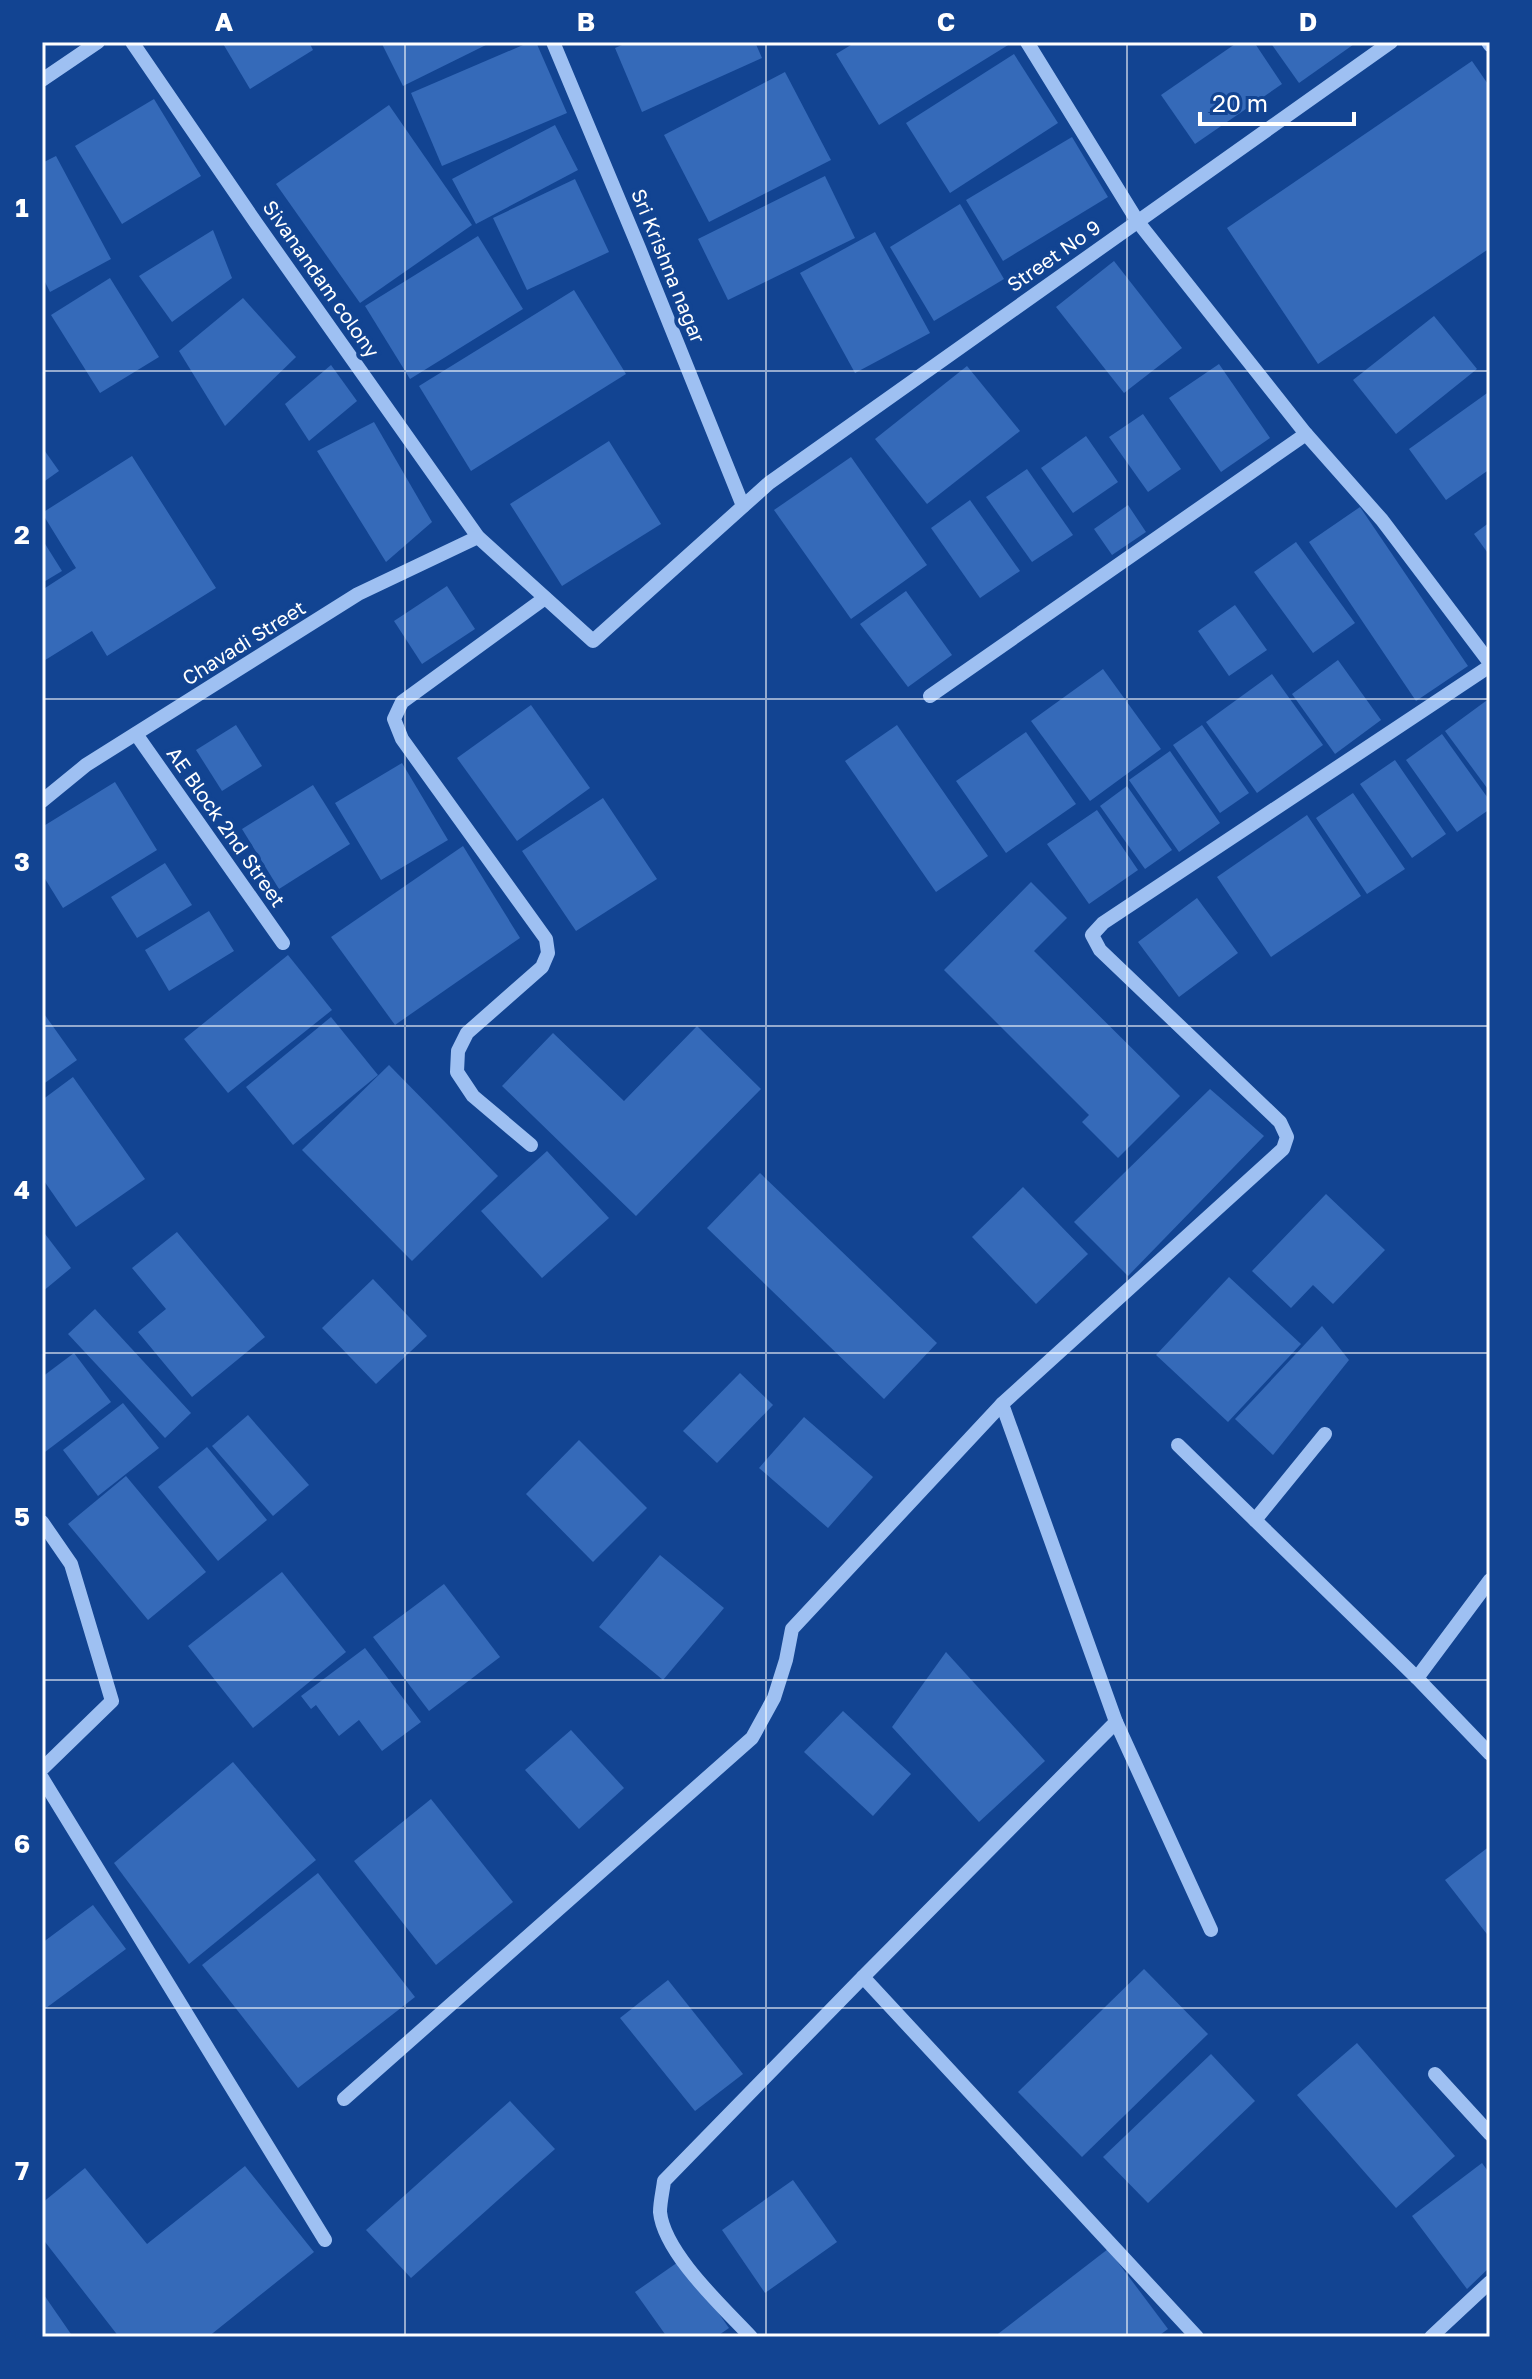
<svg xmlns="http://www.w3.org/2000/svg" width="1532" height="2379" font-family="'Golos Text',sans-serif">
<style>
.building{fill:#356ab9}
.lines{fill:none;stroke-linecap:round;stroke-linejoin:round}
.minor{stroke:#9ec0f2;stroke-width:14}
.grid{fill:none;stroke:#fff;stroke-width:2;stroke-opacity:0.55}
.labels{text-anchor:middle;stroke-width:8;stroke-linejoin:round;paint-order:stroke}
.street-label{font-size:20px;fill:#fff;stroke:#124492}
.neatline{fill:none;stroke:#fff;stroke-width:3}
.grid-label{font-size:26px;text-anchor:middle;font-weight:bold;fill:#fff}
</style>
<rect width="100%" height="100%" fill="#124492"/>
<g class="building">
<polygon points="222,42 309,42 313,50 250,89"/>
<polygon points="381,42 492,42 403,86"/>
<polygon points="530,42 536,42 567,113 442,166 411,93"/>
<polygon points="629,42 755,42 762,58 642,112 615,48"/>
<polygon points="856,42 1013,42 879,125 836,54"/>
<polygon points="1238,42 1254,42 1282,84 1195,144 1161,95"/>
<polygon points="1270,42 1357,42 1299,83"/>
<polygon points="1014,54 1058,123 950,193 906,123"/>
<polygon points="1472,61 1490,87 1490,248 1318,364 1227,228"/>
<polygon points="785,72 831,160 709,222 664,135"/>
<polygon points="154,99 201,176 122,224 75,146"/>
<polygon points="389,105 472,225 360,303 276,184"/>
<polygon points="555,125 578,170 476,224 452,179"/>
<polygon points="1072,137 1108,197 1003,261 966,200"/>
<polygon points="56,156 111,259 50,292 42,276 42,163"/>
<polygon points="825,176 855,238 728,300 698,239"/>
<polygon points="575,179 609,252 527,290 493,218"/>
<polygon points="960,204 1004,279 934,321 890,247"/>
<polygon points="213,230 232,278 172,322 139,276"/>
<polygon points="875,232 930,333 855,373 800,273"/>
<polygon points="478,236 523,309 410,379 365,306"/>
<polygon points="1114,261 1182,348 1124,393 1056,307"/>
<polygon points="110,278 159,357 100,393 51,315"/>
<polygon points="574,290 626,374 471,471 419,386"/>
<polygon points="243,298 296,357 225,426 179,351"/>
<polygon points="1434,316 1477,369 1396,434 1353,380"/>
<polygon points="1219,364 1270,438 1221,472 1169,398"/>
<polygon points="331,365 357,401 309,441 285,404"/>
<polygon points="967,366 1020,431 927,504 875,439"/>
<polygon points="1490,391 1490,469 1446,500 1409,449"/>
<polygon points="1143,414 1181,469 1148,492 1109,437"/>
<polygon points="374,422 432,522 386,562 317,451"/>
<polygon points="1086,436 1118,482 1073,513 1041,468"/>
<polygon points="609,441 661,524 562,586 510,504"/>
<polygon points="42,447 59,471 42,483"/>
<polygon points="132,456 216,588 107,656 92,631 42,662 42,590 76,568 42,513"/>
<polygon points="851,457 927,565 851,619 774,510"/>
<polygon points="1027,469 1073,535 1032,562 986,497"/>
<polygon points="970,500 1020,571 980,598 931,528"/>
<polygon points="1128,505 1146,532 1112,555 1094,529"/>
<polygon points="1360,507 1468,666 1416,701 1309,542"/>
<polygon points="1490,522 1490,556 1474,534"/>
<polygon points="42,539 62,571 42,583"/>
<polygon points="1296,542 1355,623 1313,653 1254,572"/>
<polygon points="447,586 475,629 422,664 394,621"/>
<polygon points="906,591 952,655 908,687 860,624"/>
<polygon points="1235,605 1267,650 1229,676 1198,631"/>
<polygon points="1338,660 1381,720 1335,754 1292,694"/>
<polygon points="1103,669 1161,749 1090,801 1031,721"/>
<polygon points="1272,674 1323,745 1257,793 1206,722"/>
<polygon points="1490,698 1490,792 1445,731"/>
<polygon points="531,705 590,788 517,841 457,758"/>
<polygon points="236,725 262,766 222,791 196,750"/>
<polygon points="897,725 988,856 936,892 845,761"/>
<polygon points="1202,725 1249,793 1220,813 1173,745"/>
<polygon points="1026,732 1076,804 1006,853 956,781"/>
<polygon points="1442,734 1490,801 1490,809 1457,832 1406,760"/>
<polygon points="1170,751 1220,823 1179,852 1129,780"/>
<polygon points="1395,760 1446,834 1412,858 1360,784"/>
<polygon points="402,763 448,840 381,880 335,803"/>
<polygon points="115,782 157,850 63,908 42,874 42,827"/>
<polygon points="313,785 350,844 279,889 242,829"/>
<polygon points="1127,786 1172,850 1145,869 1100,806"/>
<polygon points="1353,793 1405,869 1367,894 1316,818"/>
<polygon points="603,798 657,879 576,931 522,851"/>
<polygon points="1097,810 1138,870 1089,904 1047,844"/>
<polygon points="1307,815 1361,896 1271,957 1217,877"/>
<polygon points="463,846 520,938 395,1025 331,937"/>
<polygon points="165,863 192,905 137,938 111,897"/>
<polygon points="1031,882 1067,918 1034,951 1180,1096 1118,1158 1082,1122 1089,1115 944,970"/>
<polygon points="1197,898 1238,953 1179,997 1138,942"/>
<polygon points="209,911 234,951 169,991 145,950"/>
<polygon points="288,955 332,1010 228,1093 184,1039"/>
<polygon points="42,1011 77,1060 42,1085"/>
<polygon points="331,1017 378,1075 293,1145 246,1087"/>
<polygon points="697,1026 761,1089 636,1216 502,1086 553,1033 624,1101"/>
<polygon points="389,1065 498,1176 412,1261 302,1150"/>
<polygon points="73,1077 145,1179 76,1227 42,1178 42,1100"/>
<polygon points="1210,1089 1264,1136 1128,1276 1074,1222"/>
<polygon points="547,1151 609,1218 542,1278 481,1211"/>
<polygon points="760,1173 937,1343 884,1399 707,1228"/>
<polygon points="1023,1187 1088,1254 1036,1304 972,1237"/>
<polygon points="1326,1194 1385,1250 1333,1304 1313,1285 1291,1308 1252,1271"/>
<polygon points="42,1230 71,1268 42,1292"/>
<polygon points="177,1232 265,1337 192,1397 138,1332 166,1309 132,1268"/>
<polygon points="1229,1277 1301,1344 1228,1422 1156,1355"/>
<polygon points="373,1279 427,1336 376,1384 322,1328"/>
<polygon points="95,1309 191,1413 165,1438 68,1334"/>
<polygon points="1322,1326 1349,1360 1273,1455 1235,1419"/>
<polygon points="74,1353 111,1402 45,1452 42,1448 42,1377"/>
<polygon points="740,1373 773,1405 717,1463 683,1431"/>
<polygon points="123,1403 159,1448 98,1496 63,1450"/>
<polygon points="248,1415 309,1485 273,1516 212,1446"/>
<polygon points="804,1417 873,1477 828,1528 759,1468"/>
<polygon points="579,1440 647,1508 593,1562 526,1494"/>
<polygon points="207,1447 267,1520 218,1561 158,1487"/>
<polygon points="126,1476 206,1572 148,1620 68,1524"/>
<polygon points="660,1555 724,1608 663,1680 599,1627"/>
<polygon points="282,1572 346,1652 253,1728 188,1646"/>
<polygon points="444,1584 500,1657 429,1711 373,1637"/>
<polygon points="365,1648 421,1722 382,1751 359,1720 339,1736 316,1705 311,1709 301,1696"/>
<polygon points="946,1652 1045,1761 979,1822 892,1727"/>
<polygon points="843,1711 911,1774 873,1816 804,1752"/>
<polygon points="571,1730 624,1788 579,1829 525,1770"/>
<polygon points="233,1762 316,1860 189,1964 114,1863"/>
<polygon points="431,1799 513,1902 436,1965 354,1861"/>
<polygon points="1490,1846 1490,1938 1445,1880"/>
<polygon points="318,1873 415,1997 298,2088 202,1965"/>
<polygon points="93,1905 126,1949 42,2011 42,1943"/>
<polygon points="1144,1969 1208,2034 1082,2157 1018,2092"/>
<polygon points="668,1980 743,2074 695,2111 620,2018"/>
<polygon points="1357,2043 1455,2156 1396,2208 1297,2095"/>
<polygon points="1211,2054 1255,2101 1148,2203 1103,2157"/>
<polygon points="510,2101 555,2149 411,2278 366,2230"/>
<polygon points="1482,2163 1490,2174 1490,2267 1467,2289 1412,2216"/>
<polygon points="245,2166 314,2252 208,2337 119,2337 42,2238 42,2203 85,2168 147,2244"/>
<polygon points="793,2180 837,2242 765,2293 722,2230"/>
<polygon points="1108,2249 1168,2329 1157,2337 994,2337"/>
<polygon points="681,2260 729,2328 716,2337 667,2337 635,2292"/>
<polygon points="42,2292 73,2337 42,2337"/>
</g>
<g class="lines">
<g class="minor">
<polyline points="132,42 256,223 478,537 593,641 769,483 1391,42"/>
<polyline points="553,42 639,248 743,506"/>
<polyline points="1027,42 1138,222 1306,434 1382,520 1490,663"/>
<polyline points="1488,42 1490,45"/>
<polyline points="42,80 98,42"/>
<polyline points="930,696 1306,434"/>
<polyline points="136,734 283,943"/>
<polyline points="42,801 86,765 358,594 478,537"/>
<polyline points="531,1145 473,1096 457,1072 458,1051 467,1033 542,967 548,953 546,939 402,739 394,719 402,702 545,598"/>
<polyline points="1178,1445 1417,1678 1490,1754"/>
<polyline points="1255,1520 1325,1434"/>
<polyline points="42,1522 71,1564 112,1701 42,1769"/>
<polyline points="1417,1678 1490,1580"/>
<polyline points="1116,1722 1002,1404 1283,1149 1287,1137 1280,1122 1100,950 1092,935 1103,923 1490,666"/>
<polyline points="42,1778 325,2240"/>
<polyline points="1435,2074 1490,2134"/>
<polyline points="344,2099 752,1738 774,1698 786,1660 792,1629 1002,1404"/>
<path d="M751,2337C723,2307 664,2253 660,2212C660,2202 663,2190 664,2181L863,1977"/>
<polyline points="1197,2337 863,1977 1116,1722 1211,1930"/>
<polyline points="1431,2337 1490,2282"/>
</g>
</g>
<path class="grid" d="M405,42V2337M766,42V2337M1127,42V2337M42,371H1490M42,699H1490M42,1026H1490M42,1353H1490M42,1680H1490M42,2008H1490"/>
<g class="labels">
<g class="street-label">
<text transform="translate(1054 256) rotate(-35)" y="7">Street No 9</text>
<text transform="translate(668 266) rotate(68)" y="7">Sri Krishna nagar</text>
<text transform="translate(321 279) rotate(55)" y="7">Sivanandam colony</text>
<text transform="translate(244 643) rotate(-32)" y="7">Chavadi Street</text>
<text transform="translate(226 827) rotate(55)" y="7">AE Block 2nd Street</text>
</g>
</g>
<rect width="1532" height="2379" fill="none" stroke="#124492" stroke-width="88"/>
<path d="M1200 112v12h154v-12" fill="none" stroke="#ffffff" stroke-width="4"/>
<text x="1212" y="112" font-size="24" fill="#ffffff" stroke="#124492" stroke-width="6" paint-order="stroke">20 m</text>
<rect x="44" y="44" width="1444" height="2291" class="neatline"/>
<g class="grid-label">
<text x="224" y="31">A</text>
<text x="586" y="31">B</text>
<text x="946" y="31">C</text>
<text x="1308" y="31">D</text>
<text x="22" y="217">1</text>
<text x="22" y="544">2</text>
<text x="22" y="871">3</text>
<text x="22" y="1199">4</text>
<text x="22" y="1526">5</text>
<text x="22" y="1853">6</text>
<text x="22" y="2180">7</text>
</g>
</svg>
